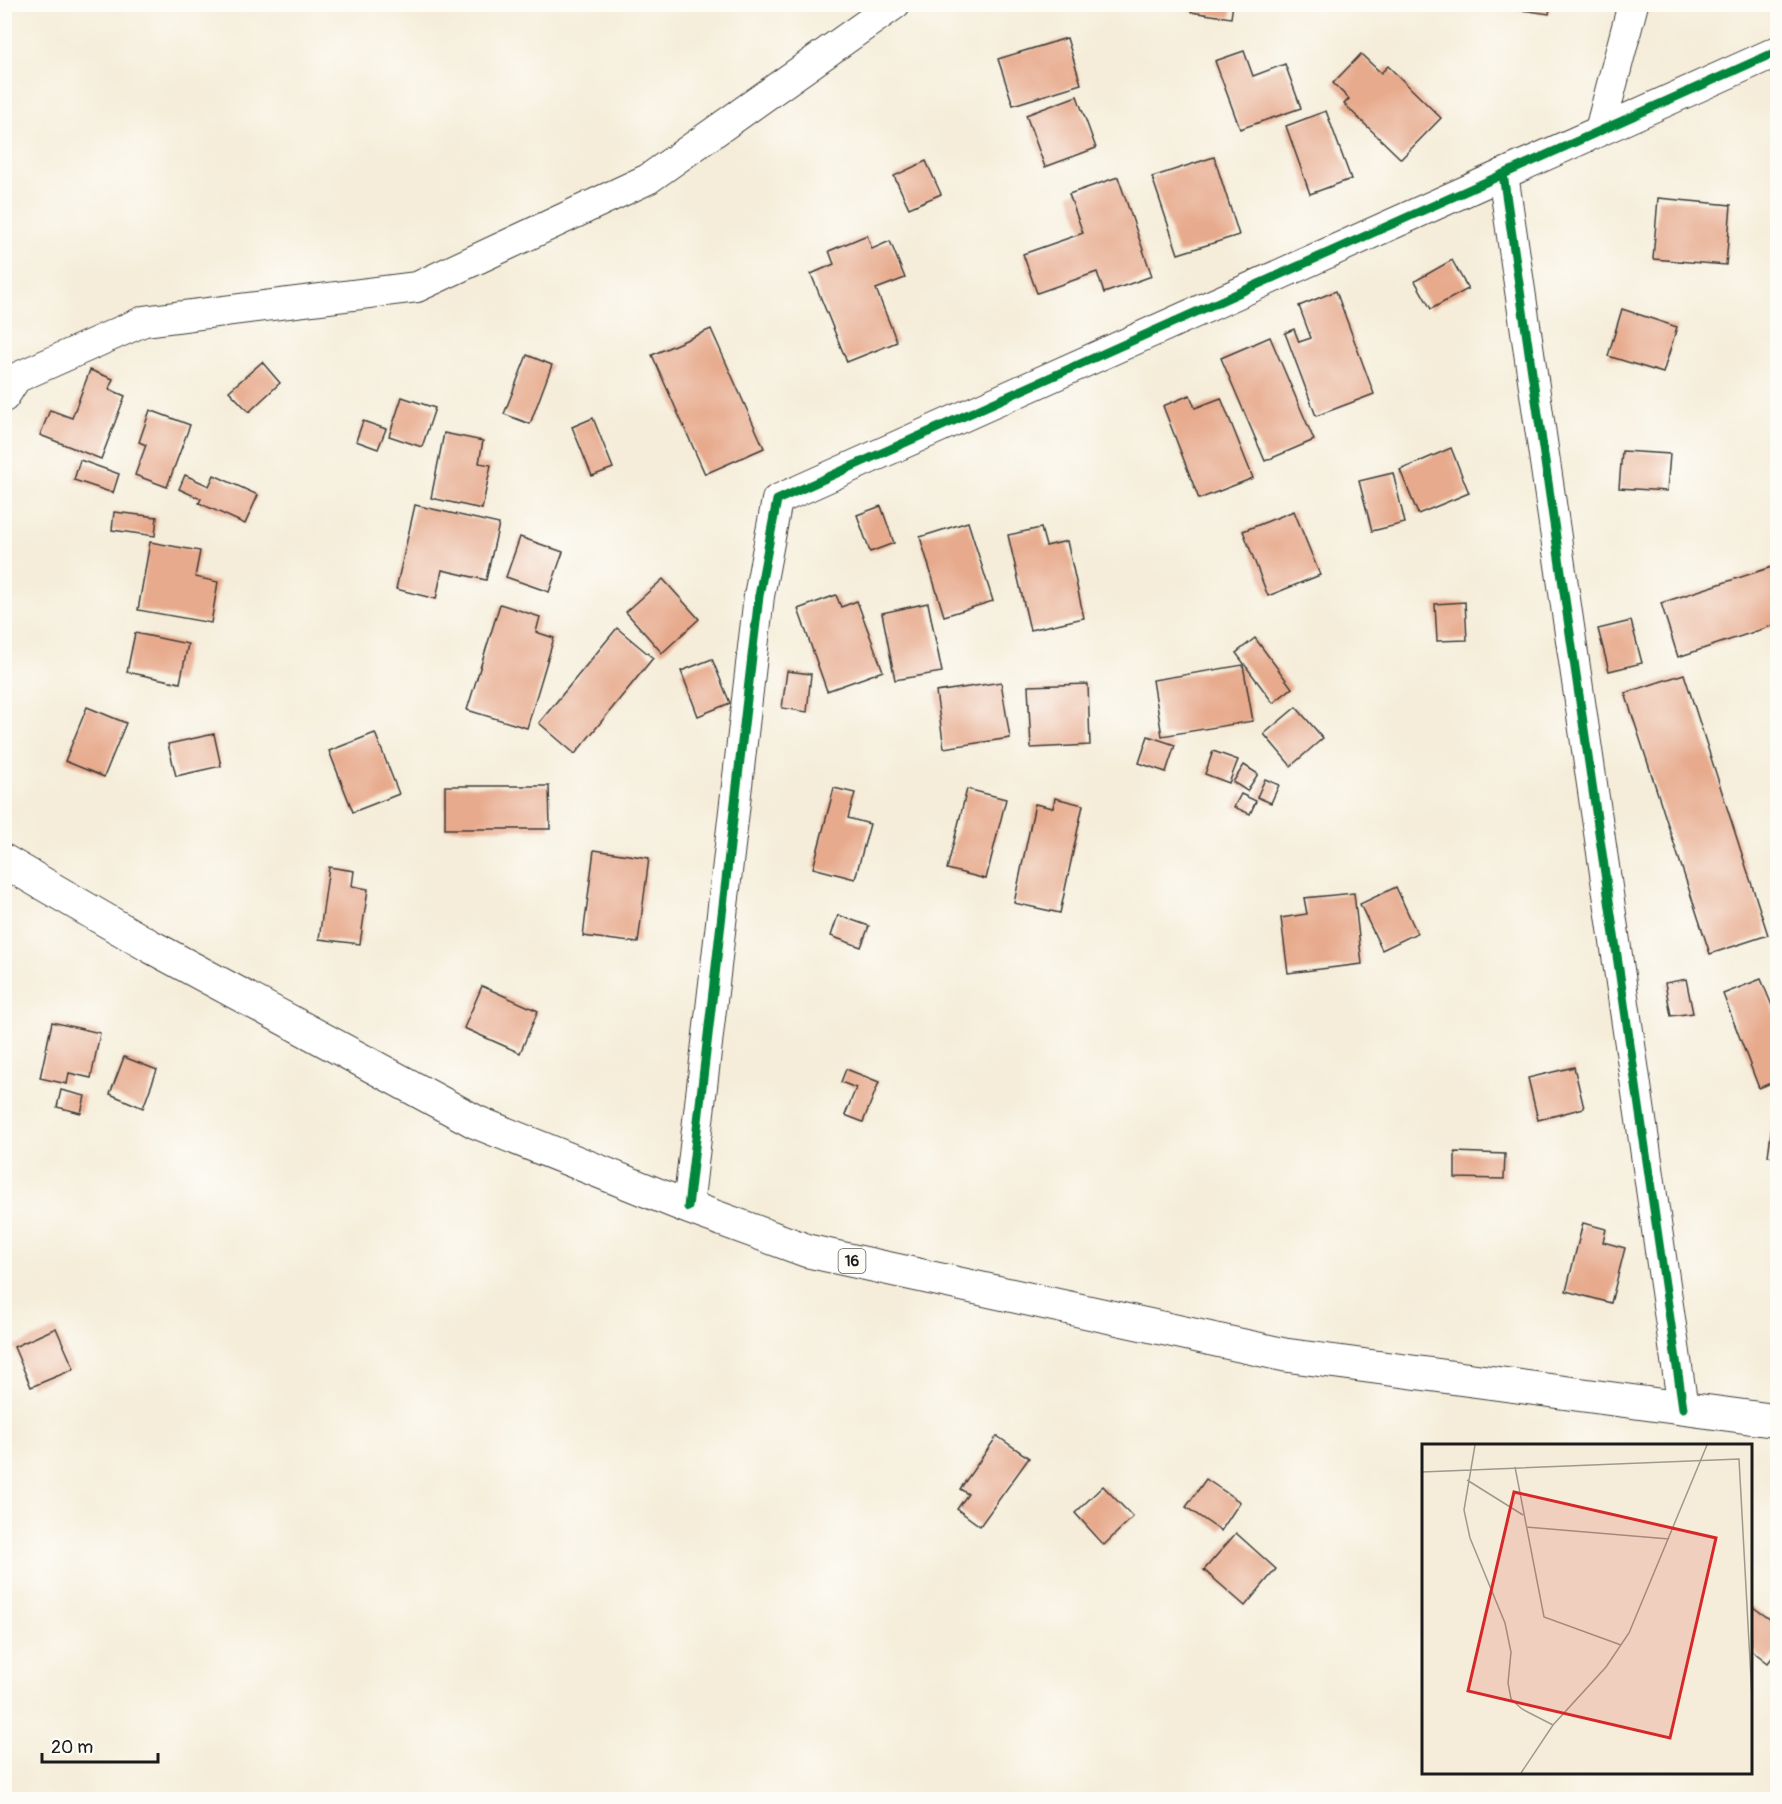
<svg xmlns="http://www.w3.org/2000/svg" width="1782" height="1804" font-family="Pangolin,sans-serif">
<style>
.building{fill:#e7aa8d}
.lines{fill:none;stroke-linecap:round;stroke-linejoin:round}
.minor-casing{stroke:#3d3b38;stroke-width:32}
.trunk-casing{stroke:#3d3b38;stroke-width:35}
.minor{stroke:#fff;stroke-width:30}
.trunk{stroke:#fff;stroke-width:33}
.cycleway-casing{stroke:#fdfcf7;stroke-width:13}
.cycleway{stroke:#00873e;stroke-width:9}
.labels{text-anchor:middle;stroke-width:4.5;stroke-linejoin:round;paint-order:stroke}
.shield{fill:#fdfcf7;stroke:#605f5e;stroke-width:1.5}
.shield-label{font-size:15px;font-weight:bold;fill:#1c1c1c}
.inset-road{fill:none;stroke:#9e998d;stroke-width:1.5}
.view{fill:#d62828;fill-opacity:0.15;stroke:#d62828;stroke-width:3}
.inset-edge{fill:none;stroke:#1c1c1c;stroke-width:3}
</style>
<rect width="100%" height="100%" fill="#fdfcf7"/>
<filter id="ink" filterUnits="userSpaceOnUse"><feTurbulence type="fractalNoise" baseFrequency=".0167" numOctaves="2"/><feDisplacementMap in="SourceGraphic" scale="12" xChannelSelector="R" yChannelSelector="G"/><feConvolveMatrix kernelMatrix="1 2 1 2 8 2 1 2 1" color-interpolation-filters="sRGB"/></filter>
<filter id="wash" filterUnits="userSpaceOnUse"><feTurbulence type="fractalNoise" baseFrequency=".008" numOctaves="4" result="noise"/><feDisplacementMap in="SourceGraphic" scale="24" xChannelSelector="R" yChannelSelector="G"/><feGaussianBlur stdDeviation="1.35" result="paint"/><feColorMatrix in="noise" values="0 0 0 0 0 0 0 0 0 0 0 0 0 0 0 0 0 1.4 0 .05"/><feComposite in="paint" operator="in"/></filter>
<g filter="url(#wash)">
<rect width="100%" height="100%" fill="#f5edd9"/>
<g id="blocks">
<g class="building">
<polygon points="1192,4 1233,4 1231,18 1191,12"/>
<polygon points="1480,4 1551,4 1549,14"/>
<polygon points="1067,38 1081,84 1013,105 998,59"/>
<polygon points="1244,51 1253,76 1285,64 1301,108 1240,129 1215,61"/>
<polygon points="1361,54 1381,73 1388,66 1441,118 1401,159 1344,104 1349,99 1333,83"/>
<polygon points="1077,96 1096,148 1045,167 1026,115"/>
<polygon points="1326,111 1351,179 1310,194 1286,126"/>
<polygon points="1214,157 1239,235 1178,254 1152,177"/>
<polygon points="926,161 941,194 909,208 894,176"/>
<polygon points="1118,177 1152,276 1104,293 1097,272 1037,293 1023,254 1083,233 1069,194"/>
<polygon points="1658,198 1731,205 1726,265 1653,259"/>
<polygon points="867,235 872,249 890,241 905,278 876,289 897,342 847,362 811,274 834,264 829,251"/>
<polygon points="1452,260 1468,289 1431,309 1415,281"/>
<polygon points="1336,291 1374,394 1316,416 1285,333 1294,329 1299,342 1311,338 1299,306"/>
<polygon points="1622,309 1677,327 1663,373 1608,356"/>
<polygon points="711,329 764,448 705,474 652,355"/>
<polygon points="1270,337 1314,440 1265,461 1221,358"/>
<polygon points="527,355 552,365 530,424 504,414"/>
<polygon points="262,362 280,383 249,412 229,391"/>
<polygon points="90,370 113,379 109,389 125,396 101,459 40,435 50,410 72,418"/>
<polygon points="1190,395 1195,408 1221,398 1253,478 1199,499 1163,406"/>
<polygon points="402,397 435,408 422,447 389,436"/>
<polygon points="150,410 190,425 167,487 135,475 146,445 139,442"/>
<polygon points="593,418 613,468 592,476 572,427"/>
<polygon points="363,421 386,429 378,449 356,441"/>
<polygon points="444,433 483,441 479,463 491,465 482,509 431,498"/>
<polygon points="1451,448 1469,493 1418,514 1400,470"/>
<polygon points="1622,451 1670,454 1667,491 1619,488"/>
<polygon points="80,460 119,474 113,493 74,480"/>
<polygon points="1393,473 1405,523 1372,531 1359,481"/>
<polygon points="185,475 209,486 214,475 258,495 245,524 199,503 201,499 179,489"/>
<polygon points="415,505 499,524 486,580 442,570 436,599 396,589"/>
<polygon points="881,506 894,543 870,552 857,515"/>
<polygon points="1294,511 1320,575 1268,596 1243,531"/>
<polygon points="114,512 157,517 155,536 112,530"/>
<polygon points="968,522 993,601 944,616 920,537"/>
<polygon points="1041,528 1046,546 1067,541 1084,618 1030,630 1008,535"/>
<polygon points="520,537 563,552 549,592 506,577"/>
<polygon points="150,542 200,551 195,577 218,582 211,623 138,610"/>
<polygon points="1778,565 1778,624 1678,657 1661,603"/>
<polygon points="663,579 699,619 662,653 626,612"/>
<polygon points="836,595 841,607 857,601 883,671 827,691 798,609"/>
<polygon points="1465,602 1467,640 1437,641 1435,604"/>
<polygon points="928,603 942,672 895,680 882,613"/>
<polygon points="500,604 540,617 536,632 554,638 527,728 467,710"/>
<polygon points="1631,621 1642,663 1609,671 1598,629"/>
<polygon points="617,628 653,658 575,754 539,723"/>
<polygon points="135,633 188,644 180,683 127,672"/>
<polygon points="1255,638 1292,688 1273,703 1236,653"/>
<polygon points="712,659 730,703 698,716 681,671"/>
<polygon points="1243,665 1253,721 1162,736 1153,680"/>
<polygon points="787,671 811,674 807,712 782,708"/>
<polygon points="1684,674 1768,935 1710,954 1625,693"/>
<polygon points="1001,682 1010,738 944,748 936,692"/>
<polygon points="1088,684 1090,745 1031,748 1028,686"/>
<polygon points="87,707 126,723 104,777 65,761"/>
<polygon points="1296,707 1323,738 1291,766 1264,734"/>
<polygon points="375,733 399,794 353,812 329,751"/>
<polygon points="214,734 221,766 176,776 168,744"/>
<polygon points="1148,736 1175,745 1166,772 1139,763"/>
<polygon points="1213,751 1238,760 1229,783 1205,774"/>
<polygon points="1244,765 1258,774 1247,791 1233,782"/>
<polygon points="1265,779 1279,785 1271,803 1257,797"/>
<polygon points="445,786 549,786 550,829 445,829"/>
<polygon points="834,788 855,793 848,818 870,824 855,879 813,868"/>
<polygon points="967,789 1006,799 986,879 947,869"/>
<polygon points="1241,794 1256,801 1250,814 1234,807"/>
<polygon points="1055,798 1083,805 1060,913 1014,903 1035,804 1053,808"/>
<polygon points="594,850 649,858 638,943 583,936"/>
<polygon points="329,867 354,871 352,886 368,889 360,944 319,939"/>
<polygon points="1396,887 1417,933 1382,950 1360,904"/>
<polygon points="1354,893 1362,964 1288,973 1281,918 1307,914 1304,898"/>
<polygon points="838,915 869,926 861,947 831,936"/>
<polygon points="1686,979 1693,1013 1671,1016 1665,983"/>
<polygon points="1761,979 1778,1020 1778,1080 1759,1088 1723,994"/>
<polygon points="482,986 538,1011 520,1053 464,1028"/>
<polygon points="4,1021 10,1024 4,1035"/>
<polygon points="52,1022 100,1033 91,1078 69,1073 67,1084 40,1078"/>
<polygon points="124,1057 157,1070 143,1108 110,1094"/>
<polygon points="1574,1067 1584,1108 1538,1120 1528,1078"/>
<polygon points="846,1069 879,1082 863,1122 845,1115 856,1088 841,1082"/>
<polygon points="61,1090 85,1096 81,1113 57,1107"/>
<polygon points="1774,1110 1778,1111 1778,1158 1768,1156"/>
<polygon points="1455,1152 1505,1154 1504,1179 1455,1178"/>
<polygon points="1583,1223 1606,1229 1603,1242 1625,1248 1611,1303 1566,1291"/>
<polygon points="56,1328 74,1369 31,1387 14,1347"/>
<polygon points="997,1436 1029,1458 980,1526 957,1509 968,1494 960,1489"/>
<polygon points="1206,1479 1240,1502 1221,1531 1186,1507"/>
<polygon points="1103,1486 1133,1517 1104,1545 1075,1513"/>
<polygon points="1236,1533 1276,1569 1245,1606 1204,1570"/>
<polygon points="1750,1605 1778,1625 1778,1650 1768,1663 1750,1649"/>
</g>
</g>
</g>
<g filter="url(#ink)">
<use href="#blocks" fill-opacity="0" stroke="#3d3b38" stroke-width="1.5"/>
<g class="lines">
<g class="minor-casing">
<g id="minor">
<polyline points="1600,130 1633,4"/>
<polyline points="1503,174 1683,1408"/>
<polyline points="4,397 16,378 144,321 417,287 648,179 895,4"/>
<polyline points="688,1207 759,596 777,500 1778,51"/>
</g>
</g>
<g class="trunk-casing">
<polyline id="trunk" points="4,861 150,946 476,1122 688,1207 808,1251 1285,1355 1778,1421"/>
</g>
<use href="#minor" class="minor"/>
<use href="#trunk" class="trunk"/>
<g class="cycleway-casing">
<g id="cycleway">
<polyline points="1503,174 1683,1408"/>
<polyline points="688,1207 759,596 777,500 1778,51"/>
</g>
</g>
<use href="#cycleway" class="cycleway"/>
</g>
</g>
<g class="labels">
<rect class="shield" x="838.5" y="1249" width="27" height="24" rx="4.5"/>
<g class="shield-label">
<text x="852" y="1266">16</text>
</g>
</g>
<g transform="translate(1422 1444)">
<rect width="330" height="330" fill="#f5edd9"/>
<path class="inset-road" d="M53,1L42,66L48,94L83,179L89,208L86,239L89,255L100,265L131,281M93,23L122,173L199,201M0,28L317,15L330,254M45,36L101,71M104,83L247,95M99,329L131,281L184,223L207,189L285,1"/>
<path class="view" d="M92,48L294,94L248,294L46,247Z"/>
<rect width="330" height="330" class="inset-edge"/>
</g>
<rect width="1782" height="1804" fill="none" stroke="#fdfcf7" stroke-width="24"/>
<path d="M42 1753v9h116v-9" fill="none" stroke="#1c1c1c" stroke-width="3"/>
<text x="51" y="1753" font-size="18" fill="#1c1c1c" stroke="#fdfcf7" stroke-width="4.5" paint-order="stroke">20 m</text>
</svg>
